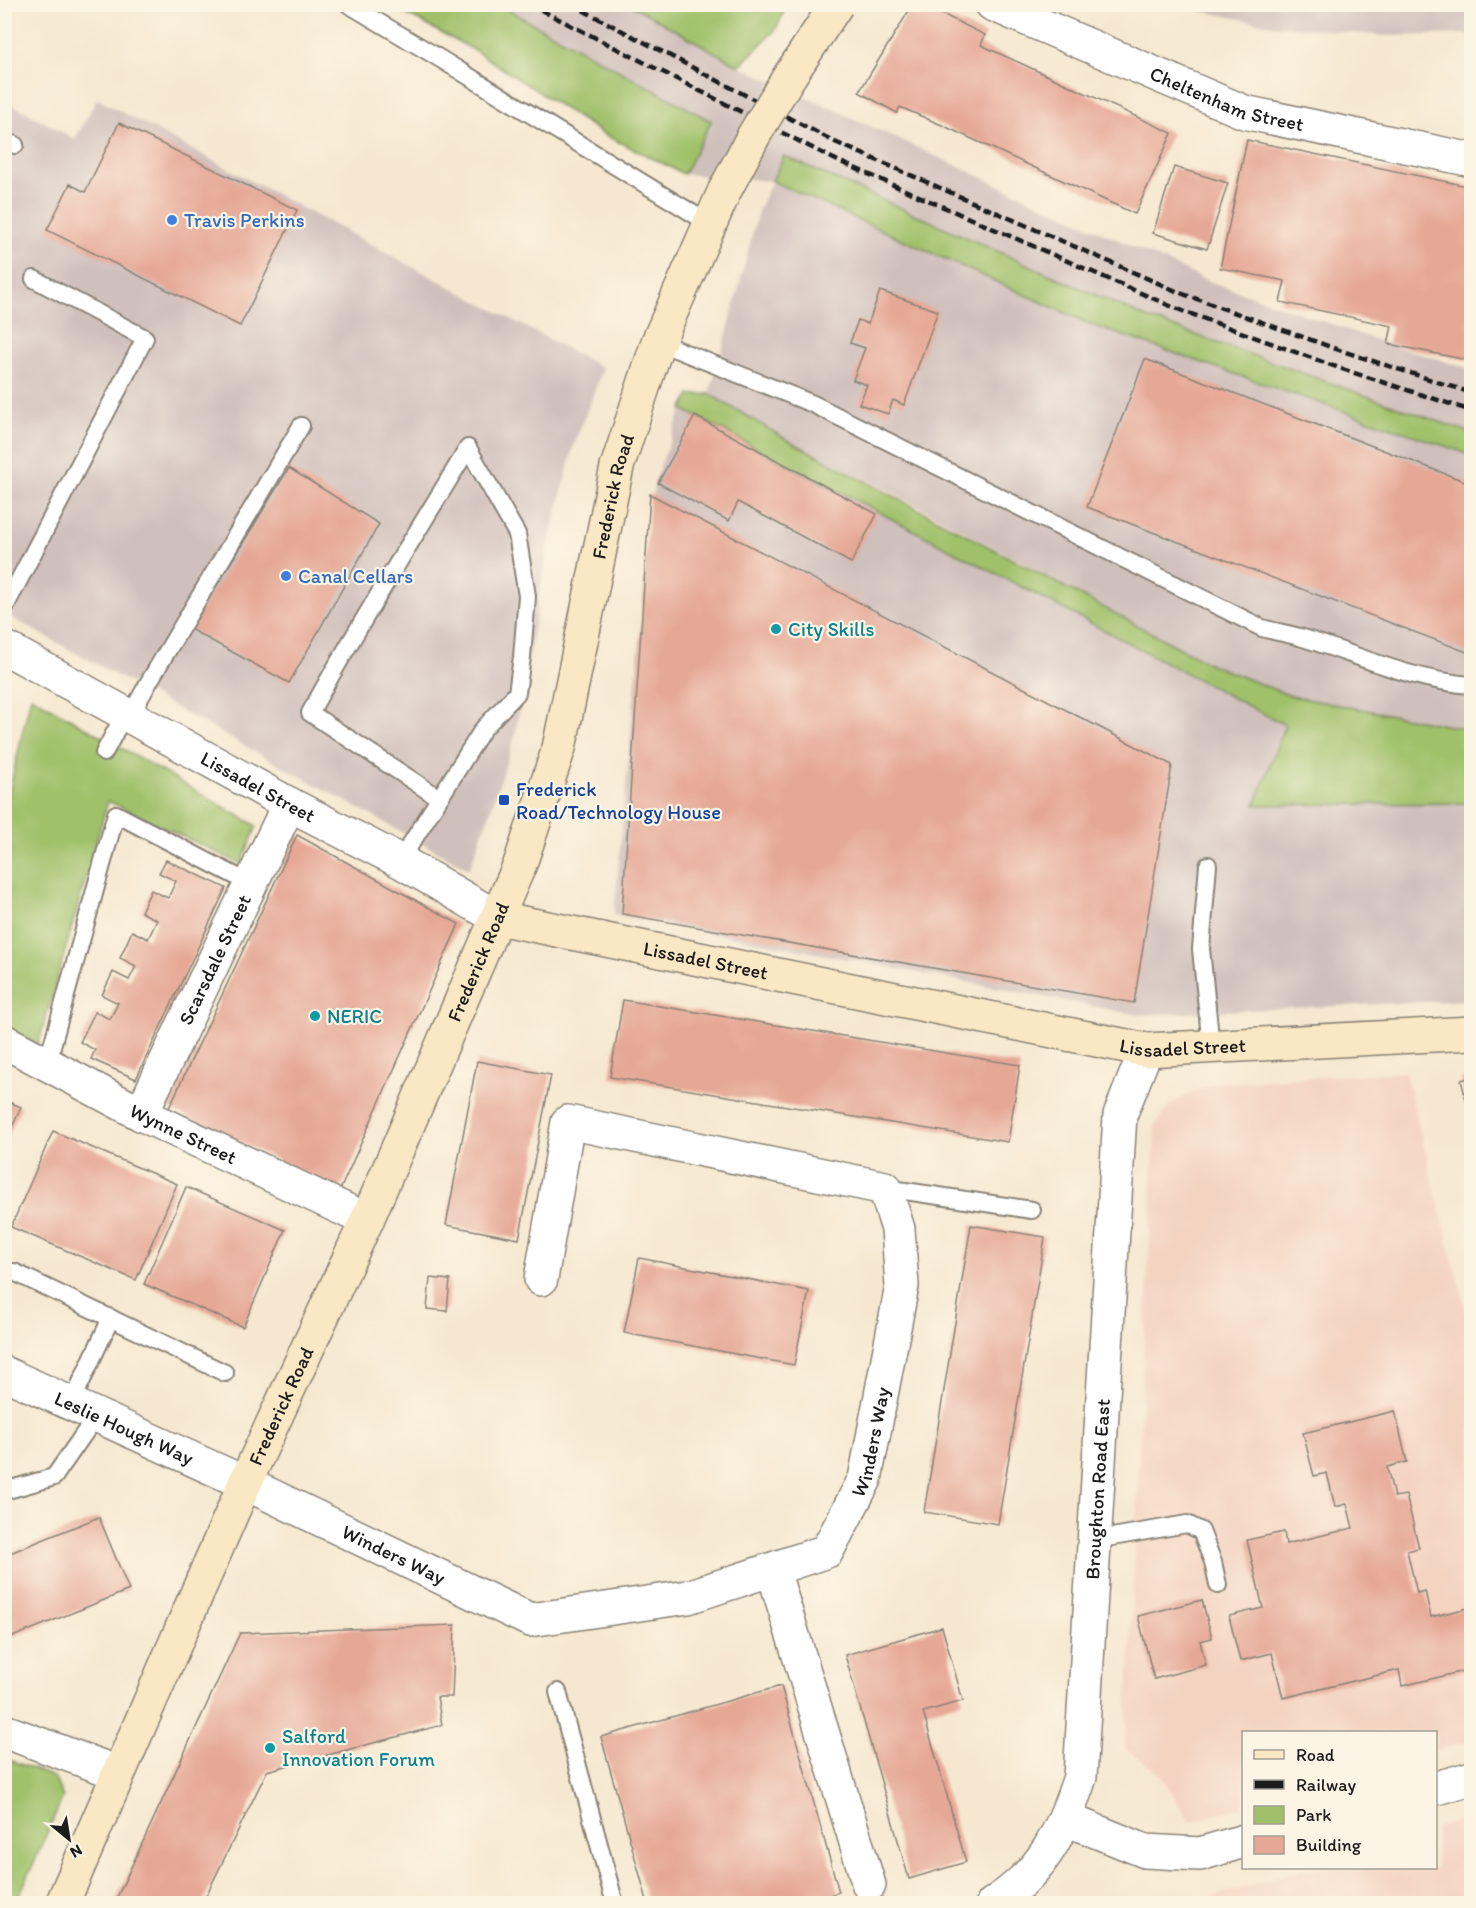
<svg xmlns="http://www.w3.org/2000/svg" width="1476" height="1908" font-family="Itim,sans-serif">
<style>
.built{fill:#f4d3c1}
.industrial{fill:#d0c0bc}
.green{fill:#a0c16a;stroke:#5e6e43;stroke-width:1.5}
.building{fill:#e6a896}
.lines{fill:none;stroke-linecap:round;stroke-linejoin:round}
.lane-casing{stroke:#898276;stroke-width:20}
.street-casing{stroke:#898276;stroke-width:36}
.secondary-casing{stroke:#898276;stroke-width:36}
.lane{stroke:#fff;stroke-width:16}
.street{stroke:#fff;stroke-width:33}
.secondary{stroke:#fae7c3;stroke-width:33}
.rail{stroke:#1c1c1c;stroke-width:4.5;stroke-dasharray:9 4.5;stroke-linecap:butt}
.secondary-bridge-casing{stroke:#898276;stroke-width:36;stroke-linecap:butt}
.secondary-bridge{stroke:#fae7c3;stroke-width:33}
.shop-dot{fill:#3f7fe0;stroke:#fcf5e5;stroke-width:2}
.culture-dot{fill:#0f9aa8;stroke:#fcf5e5;stroke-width:2}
.transit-dot{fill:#1a4fb4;stroke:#fcf5e5;stroke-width:2}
.labels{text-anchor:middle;stroke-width:4.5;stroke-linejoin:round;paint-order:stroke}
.street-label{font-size:20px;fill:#1c1c1c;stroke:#fcf5e5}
.shop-label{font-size:20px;fill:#366cbe;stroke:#fcf5e5;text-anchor:start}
.culture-label{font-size:20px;fill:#0d838f;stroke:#fcf5e5;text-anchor:start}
.transit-label{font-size:20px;fill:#164399;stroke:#fcf5e5;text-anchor:start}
</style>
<rect width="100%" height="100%" fill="#fcf5e5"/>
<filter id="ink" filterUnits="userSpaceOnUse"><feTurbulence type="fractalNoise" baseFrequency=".0167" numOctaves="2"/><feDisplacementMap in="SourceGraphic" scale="12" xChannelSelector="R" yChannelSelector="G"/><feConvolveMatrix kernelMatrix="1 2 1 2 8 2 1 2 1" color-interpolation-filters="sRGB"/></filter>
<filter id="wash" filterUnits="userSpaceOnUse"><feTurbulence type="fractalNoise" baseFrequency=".008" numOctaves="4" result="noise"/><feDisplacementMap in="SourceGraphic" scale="24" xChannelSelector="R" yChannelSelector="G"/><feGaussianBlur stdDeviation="1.35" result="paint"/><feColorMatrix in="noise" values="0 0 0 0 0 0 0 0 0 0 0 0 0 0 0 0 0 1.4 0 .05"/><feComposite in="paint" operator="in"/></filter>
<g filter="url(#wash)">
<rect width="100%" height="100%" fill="#f6e8d0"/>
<g class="built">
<polygon points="1405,1072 1471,1331 1471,1741 1436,1751 1436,1732 1244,1732 1243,1807 1190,1822 1160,1774 1125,1749 1155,1125 1170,1105 1192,1092 1216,1083"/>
<polygon points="1471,1817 1471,1903 1192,1903 1308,1868 1436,1868 1436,1828"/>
</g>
<g class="industrial">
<polygon points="389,5 787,5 776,29 739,66 1206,280 1388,344 1471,369 1471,728 1461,728 1291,696 1212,665 899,496 786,439 709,394 725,341 759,208 772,181 684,174 474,50"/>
<polygon points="1169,5 1471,5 1471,34 1385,36 1272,25"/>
<polygon points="97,99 603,368 573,448 547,550 515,736 487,821 469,869 5,614 4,100 75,139"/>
<polygon points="682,409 1285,725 1256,805 1471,803 1471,1000 1138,1015 614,914 654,483"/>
</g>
<g class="green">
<polygon points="389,5 499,5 711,121 684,174 605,135 474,50"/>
<polygon points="631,5 787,5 776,29 739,66"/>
<polygon points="784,156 1145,317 1471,433 1471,455 1092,325 772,181"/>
<polygon points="709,394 786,439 1212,665 1291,696 1461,728 1471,728 1471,803 1255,805 1285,725 682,409 690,395"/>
<polygon points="31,696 257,826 241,864 108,801 38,1045 5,1027 5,809"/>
<polygon points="4,1758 54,1777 63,1797 16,1903 5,1903"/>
</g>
<g id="blocks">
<g class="building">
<polygon points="913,4 922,4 985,35 981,45 1172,133 1135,214 944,126 900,107 897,113 859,92"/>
<polygon points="119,123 297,210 240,326 47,230 70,184 85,192"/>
<polygon points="1247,140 1472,187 1472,361 1388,344 1392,326 1280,302 1285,281 1220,268"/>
<polygon points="1174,167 1228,183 1207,249 1153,233"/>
<polygon points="880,291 938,311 904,405 893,400 888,414 859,404 867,385 853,380 865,348 850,343 858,320 868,324"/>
<polygon points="1145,359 1472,484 1472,654 1087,507"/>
<polygon points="695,416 877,514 851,563 738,502 729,521 658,483"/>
<polygon points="289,468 379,524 289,683 190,629"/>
<polygon points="650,494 1172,765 1134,1003 622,914"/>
<polygon points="297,835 459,924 340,1190 169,1108"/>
<polygon points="166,860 226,888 136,1079 91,1059 95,1050 80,1042 95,1012 110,1019 118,1003 102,995 113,972 129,980 136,966 120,958 132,931 148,939 157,920 141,912 151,890 168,898 176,881 159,873"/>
<polygon points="623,1000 1020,1065 1008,1142 610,1077"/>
<polygon points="477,1061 551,1075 519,1239 446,1225"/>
<polygon points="1472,1077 1472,1119 1471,1119 1461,1080"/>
<polygon points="4,1100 21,1107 4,1146"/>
<polygon points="53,1131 177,1184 136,1280 11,1227"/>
<polygon points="186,1187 285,1230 243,1327 144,1284"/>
<polygon points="971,1225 1045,1237 998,1524 924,1512"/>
<polygon points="639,1258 809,1291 794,1365 624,1333"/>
<polygon points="430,1278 450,1280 447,1311 427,1309"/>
<polygon points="1395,1411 1407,1462 1387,1467 1394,1497 1406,1495 1419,1548 1407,1551 1417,1593 1425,1591 1431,1617 1472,1607 1472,1669 1402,1686 1399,1670 1283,1698 1272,1653 1240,1661 1229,1616 1263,1608 1247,1540 1284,1532 1286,1544 1353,1528 1347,1504 1335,1507 1327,1473 1314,1476 1303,1433"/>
<polygon points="99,1517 129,1590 5,1640 5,1555"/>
<polygon points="1202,1600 1212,1638 1200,1641 1206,1665 1154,1679 1138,1616"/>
<polygon points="455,1625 452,1697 437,1697 442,1725 267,1771 202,1904 114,1904 240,1633"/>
<polygon points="942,1627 963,1701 923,1712 966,1862 909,1879 845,1655"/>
<polygon points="781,1686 839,1892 800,1904 648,1904 601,1737"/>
</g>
</g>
</g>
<g filter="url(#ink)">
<use href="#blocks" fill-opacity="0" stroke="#898276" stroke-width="1.5"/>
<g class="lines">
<g class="lane-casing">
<g id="lane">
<polyline points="348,4 434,55 710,224"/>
<polyline points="4,141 15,145"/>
<path d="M658,342L813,404L1262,628C1276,632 1290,634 1303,638C1358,655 1413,681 1472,685"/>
<polyline points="4,609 145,338 34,279"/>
<polyline points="130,716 150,680 301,426"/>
<polyline points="104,753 125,713"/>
<path d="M400,861L483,729L517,693L522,657L527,596L517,534L468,448C415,536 359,623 310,713L439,798"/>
<polyline points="1208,865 1201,949 1211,1047"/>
<polyline points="47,1064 116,814 251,884"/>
<polyline points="885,1188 1032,1210"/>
<polyline points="14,1272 225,1373"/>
<polyline points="71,1404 111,1318"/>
<polyline points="4,1491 54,1477 97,1415"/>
<polyline points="1095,1540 1187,1524 1201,1531 1213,1562 1218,1585"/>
<polyline points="558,1692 615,1904"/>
</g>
</g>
<g class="street-casing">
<g id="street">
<path id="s1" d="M992,4L1244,112L1472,160"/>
<path id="s2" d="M4,647L289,804L400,861L498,918"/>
<path id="s3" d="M4,1041L141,1114L367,1220"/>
<path id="s4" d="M141,1114L289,804"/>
<path id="s5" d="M4,1373L245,1483L530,1620L688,1597L827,1551L865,1479L902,1286L898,1229L885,1188L568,1122L541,1279"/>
<polyline points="773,1570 869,1885"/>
<polyline points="4,1731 118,1773"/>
<polyline points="1436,1788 1472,1778"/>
<polyline points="1066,1819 1145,1851 1200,1854 1244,1841"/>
<path id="s6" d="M993,1904C1044,1871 1062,1832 1080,1777L1120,1115L1146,1050"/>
</g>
</g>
<g class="secondary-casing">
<g id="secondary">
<path id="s7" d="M498,918L1146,1050L1472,1033"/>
<path id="s8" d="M62,1904L245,1483L367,1220L520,864L559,748L617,467L658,342L724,192"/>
</g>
</g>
<use href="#lane" class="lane"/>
<use href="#street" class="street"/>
<use href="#secondary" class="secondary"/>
<g class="rail">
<polyline points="529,4 836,160 1175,308 1339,368 1472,411"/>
<polyline points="571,4 835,142 1183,294 1342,351 1472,393"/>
</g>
<g class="secondary-bridge-casing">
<polyline id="secondary-bridge" points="724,192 754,135 787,80 837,4"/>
</g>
<use href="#secondary-bridge" class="secondary-bridge"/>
</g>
</g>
<g class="shop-dot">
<circle cx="172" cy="220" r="6"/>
<circle cx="286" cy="576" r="6"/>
</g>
<g class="culture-dot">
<circle cx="776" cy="629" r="6"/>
<circle cx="315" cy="1016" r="6"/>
<circle cx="270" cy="1748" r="6"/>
</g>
<rect class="transit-dot" x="498" y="794" width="12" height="12" rx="3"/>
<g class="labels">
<g class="street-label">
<text dy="7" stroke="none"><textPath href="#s1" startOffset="254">Cheltenham Street</textPath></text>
<text dy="7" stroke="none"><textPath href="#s8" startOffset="1516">Frederick Road</textPath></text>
<text dy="7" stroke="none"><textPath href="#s2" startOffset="290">Lissadel Street</textPath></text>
<text dy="7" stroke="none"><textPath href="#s4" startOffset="171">Scarsdale Street</textPath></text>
<text dy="7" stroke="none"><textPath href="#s7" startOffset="212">Lissadel Street</textPath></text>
<text dy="7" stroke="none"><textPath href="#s8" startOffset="1030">Frederick Road</textPath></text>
<text dy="7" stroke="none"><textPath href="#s7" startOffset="698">Lissadel Street</textPath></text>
<text dy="7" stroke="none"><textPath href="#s3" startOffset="202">Wynne Street</textPath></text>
<text dy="7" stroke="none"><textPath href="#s8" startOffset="544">Frederick Road</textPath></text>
<text dy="7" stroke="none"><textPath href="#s5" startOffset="132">Leslie Hough Way</textPath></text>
<text dy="7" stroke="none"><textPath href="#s5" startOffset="1006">Winders Way</textPath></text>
<text dy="7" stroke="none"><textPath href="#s6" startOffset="446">Broughton Road East</textPath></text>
<text dy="7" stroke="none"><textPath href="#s5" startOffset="430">Winders Way</textPath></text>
</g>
<g class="shop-label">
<text x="184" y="227">Travis Perkins</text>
<text x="298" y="583">Canal Cellars</text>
</g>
<g class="culture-label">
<text x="788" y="636">City Skills</text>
<text x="327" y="1023">NERIC</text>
<text x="282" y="1743">Salford<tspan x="282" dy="23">Innovation Forum</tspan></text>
</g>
<g class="transit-label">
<text x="516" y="796">Frederick<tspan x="516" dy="23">Road/Technology House</tspan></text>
</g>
</g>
<rect width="1476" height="1908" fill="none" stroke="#fcf5e5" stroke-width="24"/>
<rect x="1242" y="1731" width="195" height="138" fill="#fcf5e5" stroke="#a29e95" stroke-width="1.5"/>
<rect x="1254" y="1750" width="30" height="9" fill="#fae7c3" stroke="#a29e95" stroke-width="1.5"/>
<text x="1296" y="1761" font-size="18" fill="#1c1c1c">Road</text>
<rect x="1254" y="1780" width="30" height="9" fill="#1c1c1c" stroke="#a29e95" stroke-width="1.5"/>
<text x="1296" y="1791" font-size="18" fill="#1c1c1c">Railway</text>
<rect x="1254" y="1806" width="30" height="18" fill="#a0c16a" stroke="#a29e95" stroke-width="1.5"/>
<text x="1296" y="1821" font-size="18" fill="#1c1c1c">Park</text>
<rect x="1254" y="1836" width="30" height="18" fill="#e6a896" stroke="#a29e95" stroke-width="1.5"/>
<text x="1296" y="1851" font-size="18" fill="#1c1c1c">Building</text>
<g transform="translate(69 1839) rotate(150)" stroke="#fcf5e5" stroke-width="4.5" paint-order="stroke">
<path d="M0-4.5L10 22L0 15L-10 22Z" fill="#1c1c1c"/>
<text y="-9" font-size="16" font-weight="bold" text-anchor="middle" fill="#1c1c1c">N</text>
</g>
</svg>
